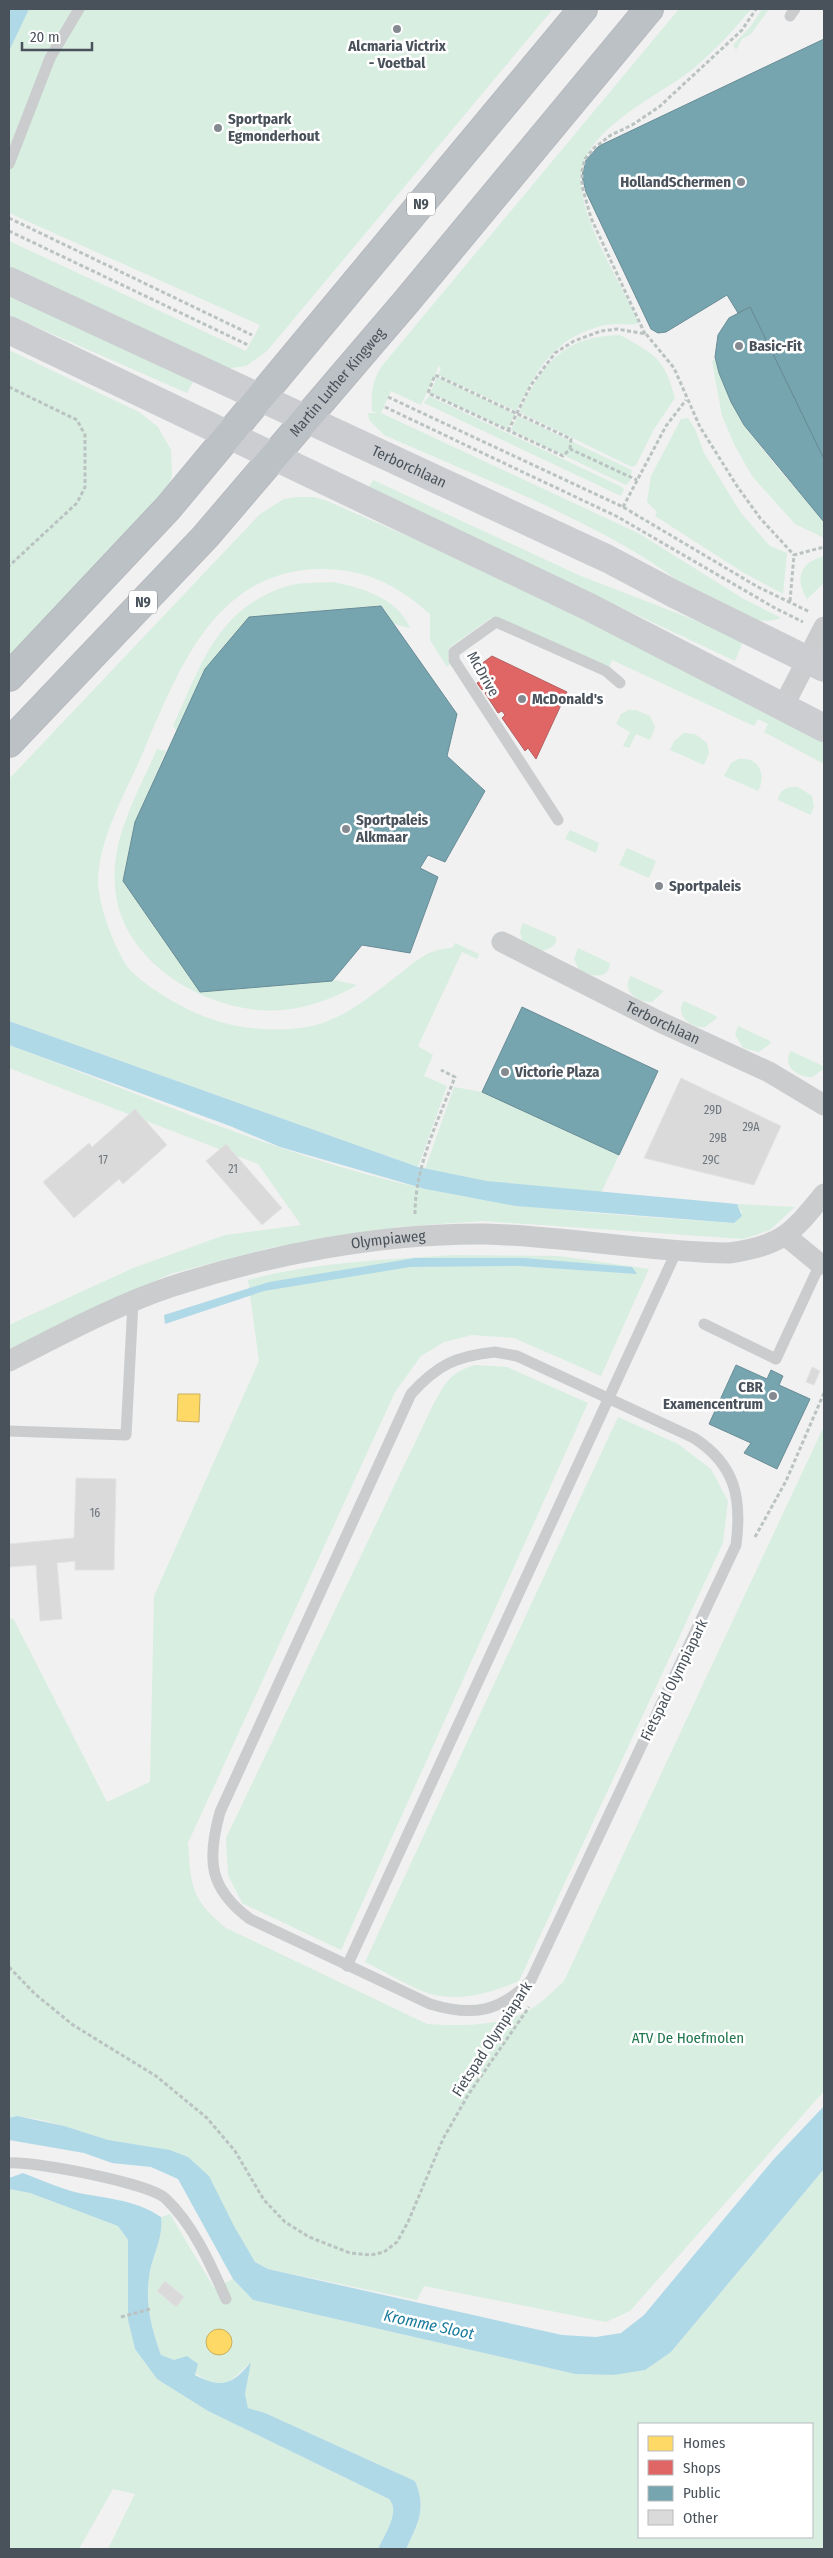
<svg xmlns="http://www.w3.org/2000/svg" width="833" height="2558" font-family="'Fira Sans Condensed',sans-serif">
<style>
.green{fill:#d8eee1;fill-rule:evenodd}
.water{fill:#b0d9e7}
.homes{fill:#ffd966;stroke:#c8b063}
.shops{fill:#e06666;stroke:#b36063}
.public{fill:#76a5af;stroke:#688c96}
.building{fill:#dadadb;stroke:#e2e3e3}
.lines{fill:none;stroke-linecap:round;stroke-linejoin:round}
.highway-casing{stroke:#b7babf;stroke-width:30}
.path{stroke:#bac3c1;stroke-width:3;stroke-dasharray:4 2.5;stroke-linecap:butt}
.lane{stroke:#cbccce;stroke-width:11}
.street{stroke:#cbccce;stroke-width:21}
.secondary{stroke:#cbcdd0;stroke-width:28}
.highway{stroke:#bcc1c5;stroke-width:28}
.poi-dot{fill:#848a90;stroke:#fff;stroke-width:2}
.labels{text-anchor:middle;stroke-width:5;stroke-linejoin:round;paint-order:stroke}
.number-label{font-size:12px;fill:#6e757c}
.shield{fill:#fff;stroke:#80868c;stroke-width:1}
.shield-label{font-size:14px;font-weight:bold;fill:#49525b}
.poi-label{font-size:15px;font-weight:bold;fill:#49525b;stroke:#fff;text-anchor:start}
.street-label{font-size:15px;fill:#49525b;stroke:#fff}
.park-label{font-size:15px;fill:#21764f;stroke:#fff}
.water-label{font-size:16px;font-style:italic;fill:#1b7b9d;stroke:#fff}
</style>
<rect width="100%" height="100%" fill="#f1f1f1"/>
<g class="green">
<polygon points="9,9 553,9 267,351 246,366 224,369 9,273 9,241 246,351 260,325 9,213"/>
<path d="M679,9H751C734,30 714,51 693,69C658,97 573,133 581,187C587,231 620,282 639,323C630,326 616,323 605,325C554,337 538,368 516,411L438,375L441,368L439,366L421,405L391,391L381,413L640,534L742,598L781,618C739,633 687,585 654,564C572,511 473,475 384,435L369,420L368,413H377L372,411C371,394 372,382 381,367Z"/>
<polygon points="762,9 769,9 751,34 742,39 736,50 733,45 751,26"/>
<polygon points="9,293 195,378 187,393 9,315"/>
<path d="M620,335C656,355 664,358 675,398L654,429L636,465L632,467L519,412C543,365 562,336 620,335Z"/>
<polygon points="9,350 139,412 158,427 171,450 172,476 169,484 150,508 9,657"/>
<path d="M715,360C732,424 783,472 824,522V538L795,524L752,476L735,446L722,416L712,361Z"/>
<polygon points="437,377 515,414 508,429 430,393"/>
<polygon points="429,396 622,487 624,489 621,496 424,403"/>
<polygon points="518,416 632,470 630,481 626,485 511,430"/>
<polygon points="688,418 695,429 704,453 741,513 770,546 787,553 783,594 744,573 655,516 657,512 647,502 651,476 681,419"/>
<polygon points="373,480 581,576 744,639 735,661 368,489"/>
<path d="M297,497H314L327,501L428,545L824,736V764L764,732L768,724L758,719L754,726L612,660L609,667L497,617L491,618L449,648L448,659L450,664L447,667L430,640V614C396,584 364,568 318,569C215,572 179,668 144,750C127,791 100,834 98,880C97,902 117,957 132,972C158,996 202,1020 237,1026C266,1031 303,1032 330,1020C353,1011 373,994 393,979C412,965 427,948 452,948L455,943L479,954L477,959L462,952L418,1046L433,1055L424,1076L447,1086L418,1167L9,1021V779L260,514L284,499Z"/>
<path d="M824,556V583L807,599C795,579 799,563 824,556Z"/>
<path d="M332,582C361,587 399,599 410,628L394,624L381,606L249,617L177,731L173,726C201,666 216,609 287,586C301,582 318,583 332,582Z"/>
<polygon points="629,710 636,710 650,716 655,727 650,740 636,734 629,748 623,746 630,732 616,724 621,714"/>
<polygon points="684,733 695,734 707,743 709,753 704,765 670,750 674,741"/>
<path d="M157,749L166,751L136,820L200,992L334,980L357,985C327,1003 286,1015 251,1009C189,1001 119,954 115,886C111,837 138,793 157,749Z"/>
<path d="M738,759C759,756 767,775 758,791L724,776L731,763Z"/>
<path d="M798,787L812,796L814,806L811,815L778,800C779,790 788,786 798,787Z"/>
<polygon points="570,830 599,843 596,853 565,839"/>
<polygon points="627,848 656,861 649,878 619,865"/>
<path d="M523,923L556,937C558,945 548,950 541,951L522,941L520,931Z"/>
<path d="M578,948L610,963C609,981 590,976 579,970L574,959Z"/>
<path d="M631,976L663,991V992L652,1002C638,1003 620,990 631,976Z"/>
<path d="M684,1001L716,1016L717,1018L705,1027C691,1029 674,1014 684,1001Z"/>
<polygon points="738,1026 770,1041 771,1043 759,1052 743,1048 735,1035"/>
<path d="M9,1045C146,1096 283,1158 426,1189C528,1211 631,1216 734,1223L742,1213L737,1204L795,1207L770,1230L744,1239L482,1221L399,1227L269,1248L170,1274L9,1349V1325L133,1268L225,1235L301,1225L258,1164L9,1068Z"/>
<path d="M791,1051L823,1066L824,1068L813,1077C798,1078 781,1066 791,1051Z"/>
<polygon points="454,1087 482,1092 619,1155 601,1193 487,1181 425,1169"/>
<path d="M452,1255L559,1256L649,1269L601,1376L514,1338L472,1335L444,1342L421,1356L395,1392L188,1843C191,1887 191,1899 226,1928L427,2024C460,2026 505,2027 534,2007C545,2000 554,1990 564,1981L824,1426V2091L630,2311L606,2322L424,2286L417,2300L268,2269L255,2262L188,2157C163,2147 136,2146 109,2141C79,2134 40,2113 9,2118V1620L13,1618L107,1802L150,1782L154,1596L259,1361L248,1280C315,1262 384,1260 452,1255Z"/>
<path d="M475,1365L507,1367L588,1403L341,1950L242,1903L228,1875L226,1838L432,1407C445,1384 448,1373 475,1365Z"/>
<path d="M618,1417L678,1444L711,1469L728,1501L723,1543L519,1981C493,1992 464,2001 435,1995C418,1992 382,1970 365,1962Z"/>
<path d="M824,2169V2549H406C418,2523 427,2509 415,2481L265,2413L248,2408L245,2394L250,2363L228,2383H211L174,2360L161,2355C152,2330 145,2305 149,2278C152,2257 163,2238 161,2217L170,2214L214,2288L233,2279L253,2300L575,2374L613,2375L671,2352ZM639,2424H812V2537H639Z"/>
<path d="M9,2189L30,2193L118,2226L128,2240V2320L135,2349L157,2379L208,2411L389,2499C401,2512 384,2535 378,2549H108L135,2494L113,2489L79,2549H9Z"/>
</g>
<g class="water">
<polygon points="9,9 29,9 9,51"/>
<polygon points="9,1021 418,1167 487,1181 737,1204 742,1216 734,1223 516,1206 425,1189 280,1147 230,1126 9,1045"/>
<polygon points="415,1258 524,1258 632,1267 637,1274 519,1266 410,1267 264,1291 165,1324 164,1315 269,1282"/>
<polygon points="824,2106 824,2169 671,2352 645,2370 613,2375 575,2374 253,2300 233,2279 178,2179 151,2167 112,2163 84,2153 9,2140 9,2118 17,2116 64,2126 108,2140 170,2150 188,2157 209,2176 234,2226 255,2262 268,2269 562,2335 596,2337 621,2333 644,2315 773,2160"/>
<path d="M23,2173C39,2179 55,2186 71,2191C103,2199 133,2198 161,2217C164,2238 151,2257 149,2278C145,2305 152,2330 161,2355L174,2360L187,2356L198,2364L195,2375C222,2389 232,2385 251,2362L245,2394L248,2408L265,2413L415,2481C427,2509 418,2523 406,2549H378C384,2535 401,2512 389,2499L208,2411L157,2379L135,2349L128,2320V2240L118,2226L30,2193L9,2189V2178Z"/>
</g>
<g class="homes">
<polygon points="178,1394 200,1394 199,1422 177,1421"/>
<circle cx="219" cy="2342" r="13"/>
</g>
<polygon class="shops" points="492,656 567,692 536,759 528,748 525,751 502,718 505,715 502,711 498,713 485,693 488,691 486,687 482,690 477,683 481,680 473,670"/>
<g class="public">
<polygon points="824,39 824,459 750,307 738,313 727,295 666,332 658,333 651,329 586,192 582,176 586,160 599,146"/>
<polygon points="750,307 824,459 824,522 744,425 731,402 719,373 715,357 718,335 729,318"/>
<polygon points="381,606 457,714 447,756 485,791 445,862 428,855 420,868 438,877 410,953 362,945 332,981 200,992 123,881 135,822 205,669 249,617"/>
<polygon points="522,1007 658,1071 619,1155 482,1092"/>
<polygon points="736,1365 767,1379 771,1370 783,1376 779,1385 810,1399 777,1469 744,1453 751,1443 709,1424"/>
</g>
<g class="building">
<polygon points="681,1078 781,1126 754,1185 644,1158"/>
<polygon points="135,1109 167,1145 123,1184 119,1179 74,1218 43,1182 89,1143 92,1147"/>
<polygon points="226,1144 282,1208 262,1225 206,1161"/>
<polygon points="812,1367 820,1371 814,1385 806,1382"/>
<polygon points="76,1478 116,1479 114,1570 75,1570 75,1561 57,1563 62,1619 40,1621 36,1565 9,1567 9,1544 74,1538"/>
<polygon points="165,2281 184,2297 176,2307 157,2291"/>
</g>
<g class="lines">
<g class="highway-casing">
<g id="highway">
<polyline points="9,677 168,508 583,9"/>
<path id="s4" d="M9,743L205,537L406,302L649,9"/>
</g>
</g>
<g class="path">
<polyline points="9,218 252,335"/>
<polyline points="9,231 248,345"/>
<polyline points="645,334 591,218 582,186 582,171 585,159 594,148 611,135 632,125 659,107 742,30 756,9"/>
<polyline points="9,387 77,420 85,435 85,487 77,503 9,566"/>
<polyline points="388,397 623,507 758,587 810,612"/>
<polyline points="385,407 616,516 775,608 803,622"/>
<polyline points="508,431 531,385 555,353 574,341 601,331 617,329 646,334 674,368 700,427 737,486 760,518 794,555"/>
<polyline points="570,449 571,439 435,375 428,393 563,456 570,449 637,480"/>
<polyline points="623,507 666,426 686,400"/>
<polyline points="790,601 794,555 824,547"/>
<path d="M415,1214C415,1166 438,1121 455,1077L441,1070"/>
<polyline points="755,1537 786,1481 824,1393"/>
<polyline points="9,1967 35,1994 73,2025 156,2076 207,2118 235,2151 264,2200 285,2222 309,2237 350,2253 371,2255 384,2252 397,2242 408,2222 443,2139 468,2095 529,2007"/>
<polyline points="121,2317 150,2309"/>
</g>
<g class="lane">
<polyline points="790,16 795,9"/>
<polyline points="9,164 50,58 79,9"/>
<polyline points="558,820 454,660 454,652 496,622 606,671 620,683"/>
<polyline points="704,1324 776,1359 820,1264"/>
<path d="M495,1352L517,1356L694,1438C736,1465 742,1499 736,1545L531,1980C501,2012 472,2017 430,2004L250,1919C208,1888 207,1859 220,1812L411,1394C437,1365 456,1356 495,1352Z"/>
<polyline points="9,1431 126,1435 133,1302"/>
<polyline points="347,1966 677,1250"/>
<path d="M9,2163C34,2161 148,2183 165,2198C193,2224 211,2265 226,2299"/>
</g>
<g class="street">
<polyline points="784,705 824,627"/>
<path id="s1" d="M502,942L660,1022L769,1072L824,1105"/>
<polyline points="786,1236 820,1264 824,1264"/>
<path id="s2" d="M9,1361C61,1335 114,1306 170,1287C267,1255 381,1233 485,1234C566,1236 647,1252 729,1253C782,1246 792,1233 824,1194"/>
</g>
<g class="secondary">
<path id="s3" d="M9,281L608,559L674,594L824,668"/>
<polyline points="9,330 589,607 824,728"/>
</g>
<use href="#highway" class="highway"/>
</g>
<g class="poi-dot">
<circle cx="397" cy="29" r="5"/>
<circle cx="218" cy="128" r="5"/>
<circle cx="741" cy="182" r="5"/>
<circle cx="739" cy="346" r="5"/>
<circle cx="522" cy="699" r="5"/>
<circle cx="346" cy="829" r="5"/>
<circle cx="659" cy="886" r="5"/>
<circle cx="505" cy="1072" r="5"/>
<circle cx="773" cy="1396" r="5"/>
</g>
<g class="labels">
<g class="number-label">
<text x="713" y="1114">29D</text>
<text x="751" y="1131">29A</text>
<text x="718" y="1142">29B</text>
<text x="103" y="1164">17</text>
<text x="711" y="1164">29C</text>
<text x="233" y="1173">21</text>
<text x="95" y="1517">16</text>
</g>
<g class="shield">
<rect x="407" y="192.5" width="28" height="23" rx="4"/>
<rect x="129" y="590.5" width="28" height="23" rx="4"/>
</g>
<g class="shield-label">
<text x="421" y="209">N9</text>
<text x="143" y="607">N9</text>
</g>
<g class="poi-label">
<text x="397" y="51" text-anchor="middle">Alcmaria Victrix<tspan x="397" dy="17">- Voetbal</tspan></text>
<text x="228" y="124">Sportpark<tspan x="228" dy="17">Egmonderhout</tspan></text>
<text x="731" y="187" text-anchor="end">HollandSchermen</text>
<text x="749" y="351">Basic-Fit</text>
<text x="532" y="704">McDonald's</text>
<text x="356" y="825">Sportpaleis<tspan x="356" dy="17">Alkmaar</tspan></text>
<text x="669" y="891">Sportpaleis</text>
<text x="515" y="1077">Victorie Plaza</text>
<text x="763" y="1392" text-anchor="end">CBR<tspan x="763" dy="17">Examencentrum</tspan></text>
</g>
<g class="street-label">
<text dy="5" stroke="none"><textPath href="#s4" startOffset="488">Martin Luther Kingweg</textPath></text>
<text dy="5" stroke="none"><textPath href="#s3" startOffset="441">Terborchlaan</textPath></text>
<text transform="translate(483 674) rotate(60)" y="5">McDrive</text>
<text dy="5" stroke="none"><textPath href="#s1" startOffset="180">Terborchlaan</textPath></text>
<text dy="5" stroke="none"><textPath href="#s2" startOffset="401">Olympiaweg</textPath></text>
<text transform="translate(674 1680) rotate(-64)" y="5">Fietspad Olympiapark</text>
<text transform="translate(492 2039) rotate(-57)" y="5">Fietspad Olympiapark</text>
</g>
<g class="park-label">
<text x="688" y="2043">ATV De Hoefmolen</text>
</g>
<g class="water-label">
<text transform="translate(429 2324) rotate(12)" y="6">Kromme Sloot</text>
</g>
</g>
<rect width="833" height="2558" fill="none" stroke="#49525b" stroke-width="20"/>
<rect x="638" y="2423" width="175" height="115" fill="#ffffff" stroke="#b6babd"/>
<rect x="648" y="2436" width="25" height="15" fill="#ffd966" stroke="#b6babd"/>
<text x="683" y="2448" font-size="15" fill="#49525b">Homes</text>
<rect x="648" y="2460" width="25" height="15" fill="#e06666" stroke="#b6babd"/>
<text x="683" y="2473" font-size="15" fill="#49525b">Shops</text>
<rect x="648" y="2486" width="25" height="15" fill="#76a5af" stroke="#b6babd"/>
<text x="683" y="2498" font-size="15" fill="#49525b">Public</text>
<rect x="648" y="2510" width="25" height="15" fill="#dadadb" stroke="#b6babd"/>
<text x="683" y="2523" font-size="15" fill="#49525b">Other</text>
<path d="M22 42v8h70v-8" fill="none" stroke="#49525b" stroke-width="2.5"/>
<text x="30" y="42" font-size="15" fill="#49525b" stroke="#ffffff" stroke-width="4" paint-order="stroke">20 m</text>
</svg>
